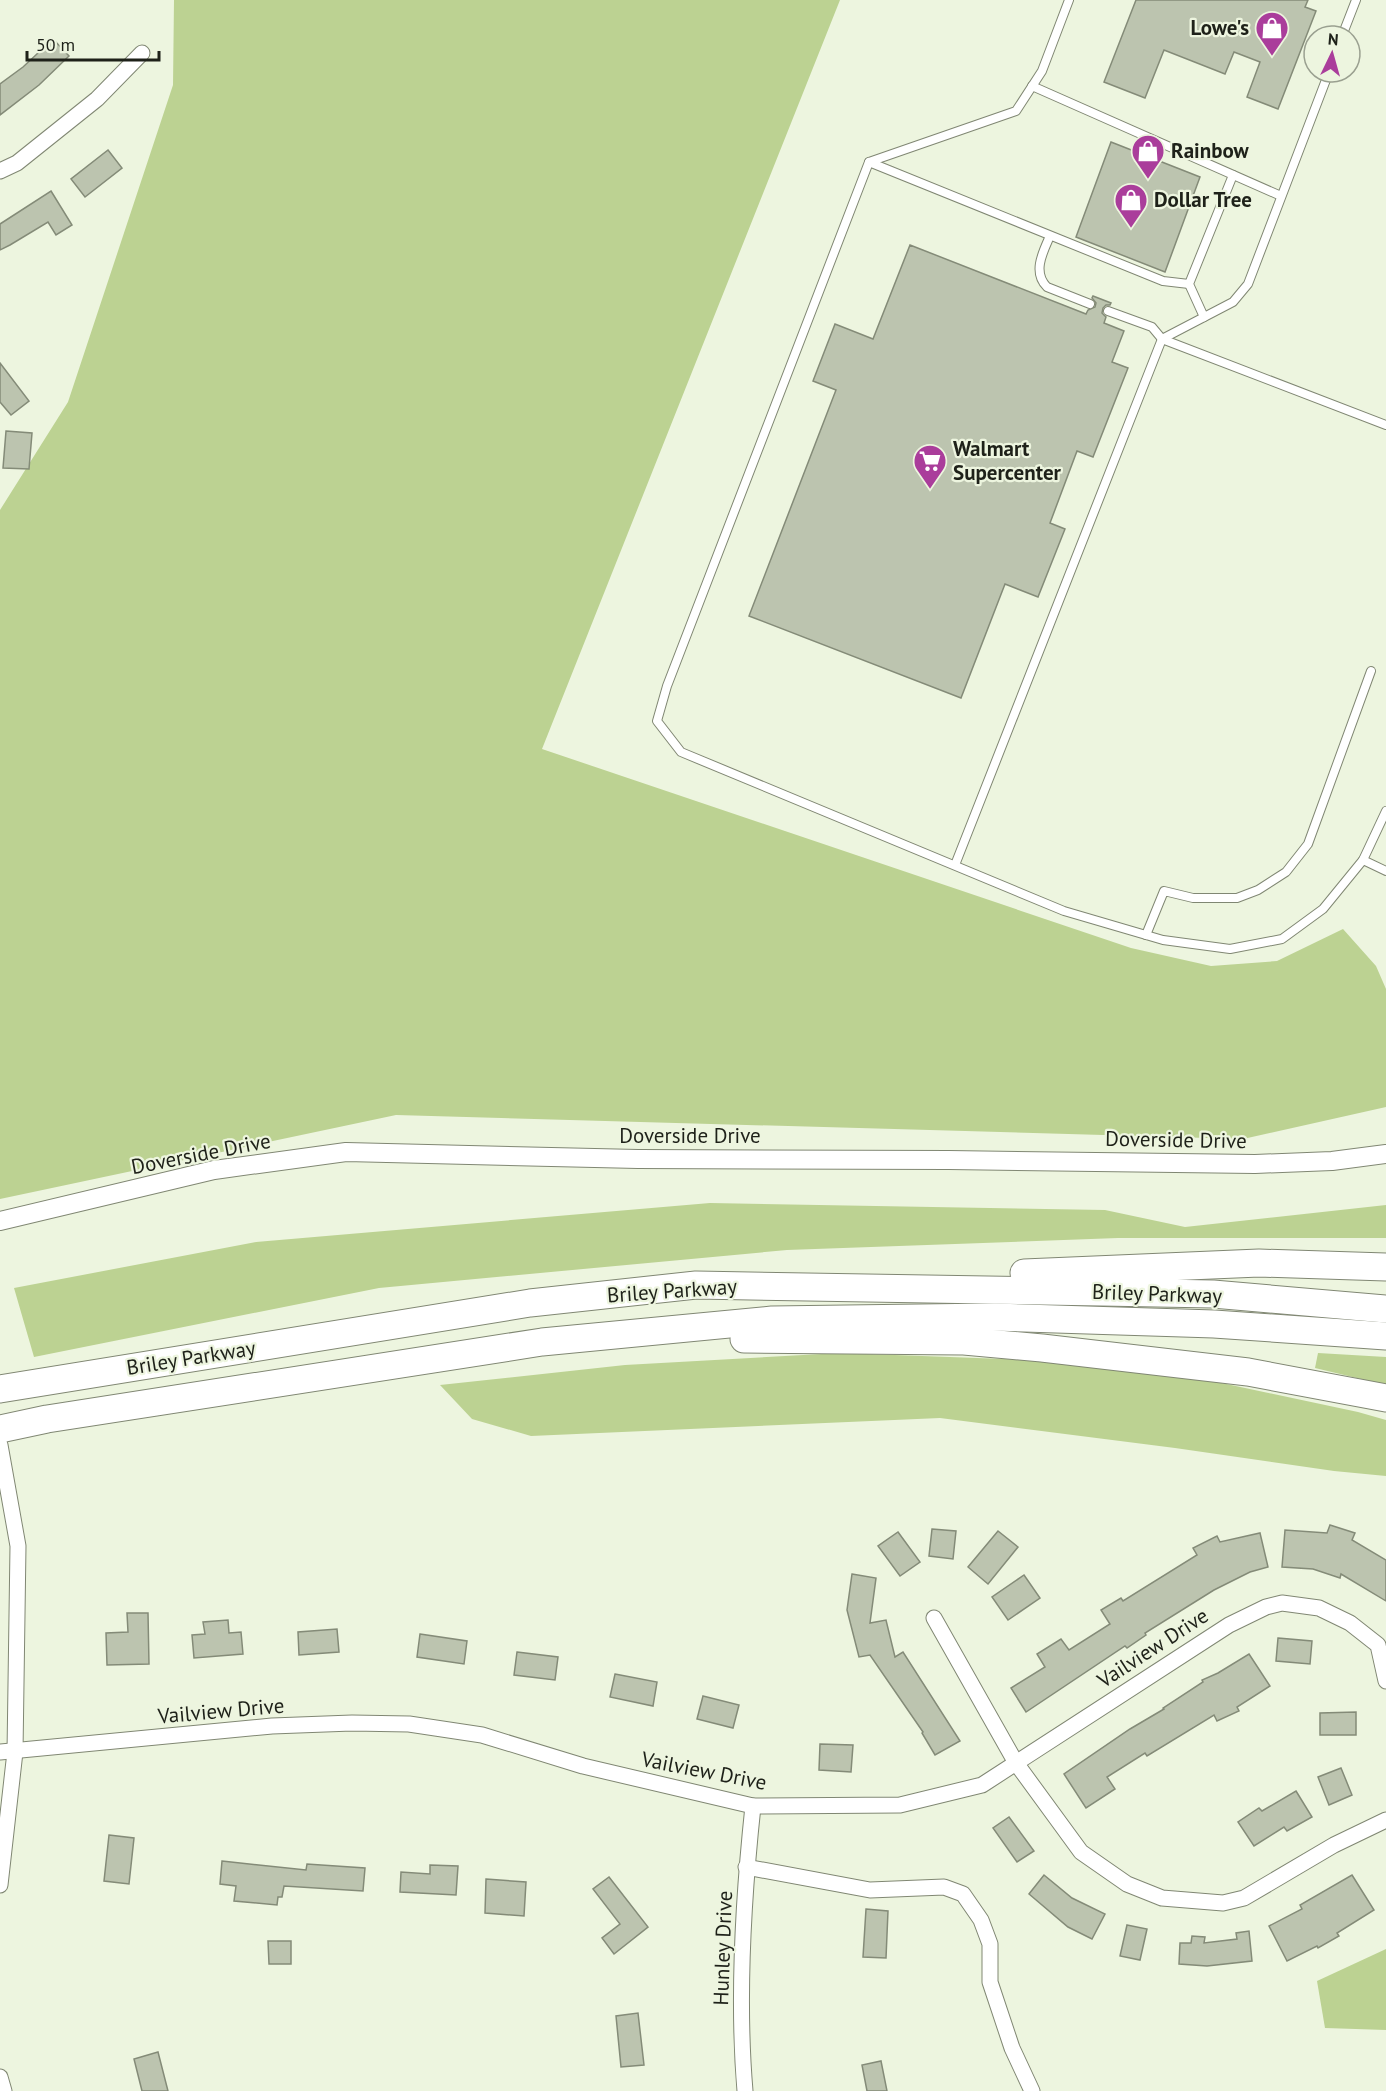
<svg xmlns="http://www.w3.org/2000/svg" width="1386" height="2091" font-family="'PT Sans',sans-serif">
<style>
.green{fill:#bcd292}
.building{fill:#bcc4af;stroke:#848b78;stroke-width:1.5}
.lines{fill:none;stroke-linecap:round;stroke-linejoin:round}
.service-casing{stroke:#808773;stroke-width:10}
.minor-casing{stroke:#808773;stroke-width:17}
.tertiary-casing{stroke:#808773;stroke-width:20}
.motorway-casing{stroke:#808773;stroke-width:29}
.service{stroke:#fff;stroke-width:8}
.minor{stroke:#fff;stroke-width:15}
.tertiary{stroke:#fff;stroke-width:18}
.motorway{stroke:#fff;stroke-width:27}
.labels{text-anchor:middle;stroke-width:4.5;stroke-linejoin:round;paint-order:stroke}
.poi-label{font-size:21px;font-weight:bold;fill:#1e2119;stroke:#edf5df;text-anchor:start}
.street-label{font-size:21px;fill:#1e2119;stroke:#edf5df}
</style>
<rect width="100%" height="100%" fill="#edf5df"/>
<g class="green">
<polygon points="174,0 840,0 542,749 1131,948 1211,966 1277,961 1343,929 1376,966 1386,989 1386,1107 1243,1139 396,1115 0,1199 0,510 68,402 173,85"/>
<polygon points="710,1203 1105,1210 1185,1227 1386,1205 1386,1238 1118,1238 787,1250 379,1288 34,1357 14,1288 256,1242"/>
<polygon points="840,1353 1029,1360 1217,1382 1358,1412 1386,1420 1386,1476 1334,1471 1175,1448 940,1418 531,1436 472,1419 440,1385 625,1365"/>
<polygon points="1318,1353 1386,1357 1386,1385 1315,1368"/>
<polygon points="1386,1949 1386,2030 1325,2028 1317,1981"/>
</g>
<g class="building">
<polygon points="1136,0 1308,0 1305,7 1316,11 1278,109 1247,97 1260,62 1234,52 1225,74 1164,50 1145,98 1104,82"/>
<polygon points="53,39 69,56 39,85 0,115 0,84 23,67"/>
<polygon points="1111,142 1200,177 1165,272 1076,237"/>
<polygon points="108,150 122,168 85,197 71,179"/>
<polygon points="51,191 72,225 56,235 48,222 10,245 0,250 0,224"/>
<polygon points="910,245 1086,314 1088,310 1095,307 1096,303 1092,298 1093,296 1111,303 1110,305 1106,305 1103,308 1102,313 1106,317 1104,323 1124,331 1112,362 1128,368 1093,457 1077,451 1050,523 1065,529 1038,597 1005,584 961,698 749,616 836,390 813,381 835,324 873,339"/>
<polygon points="0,363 29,401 11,415 0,402"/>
<polygon points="6,431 32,433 29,469 3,468"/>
<polygon points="1330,1525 1355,1533 1352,1540 1386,1560 1386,1601 1341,1574 1340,1578 1313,1569 1282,1567 1285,1530 1327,1533"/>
<polygon points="932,1529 956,1531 953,1559 929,1556"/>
<polygon points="998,1531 1018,1547 988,1584 968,1567"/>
<polygon points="898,1532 920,1562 900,1576 878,1546"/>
<polygon points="1260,1533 1268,1567 1250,1572 1214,1590 1145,1633 1146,1635 1127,1648 1125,1646 1026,1712 1011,1688 1045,1667 1037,1654 1061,1639 1069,1650 1110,1624 1101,1610 1121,1598 1123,1601 1197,1555 1193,1548 1217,1536 1220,1542"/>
<polygon points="852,1574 876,1578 870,1623 886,1620 895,1657 903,1652 960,1741 935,1755 922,1733 923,1732 870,1655 859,1657 847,1610"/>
<polygon points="1024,1575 1040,1598 1008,1620 992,1597"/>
<polygon points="127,1613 148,1613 149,1664 107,1665 106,1633 128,1632"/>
<polygon points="228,1620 229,1633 241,1632 243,1654 194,1658 192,1635 205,1634 203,1622"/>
<polygon points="337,1629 339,1652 299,1655 298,1632"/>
<polygon points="420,1634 467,1641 464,1664 417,1657"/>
<polygon points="1278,1638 1312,1641 1310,1664 1276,1661"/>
<polygon points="517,1652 558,1657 555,1680 514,1675"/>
<polygon points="1249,1654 1270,1686 1237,1707 1239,1711 1217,1721 1214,1715 1147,1756 1145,1753 1107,1777 1115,1789 1086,1808 1064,1774 1130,1729 1164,1709 1163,1708 1203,1682 1202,1680 1218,1673"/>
<polygon points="615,1674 657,1682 653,1706 610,1697"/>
<polygon points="703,1696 739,1705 733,1728 697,1719"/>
<polygon points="1356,1712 1356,1735 1320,1735 1320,1713"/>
<polygon points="820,1744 853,1745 851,1772 819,1770"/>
<polygon points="1341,1768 1352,1795 1329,1805 1318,1777"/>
<polygon points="1296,1791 1312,1817 1287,1831 1284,1827 1254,1846 1238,1822 1259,1808 1262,1811"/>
<polygon points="1009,1817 1034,1851 1017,1862 993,1828"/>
<polygon points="109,1835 134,1838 129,1884 104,1881"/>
<polygon points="222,1861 306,1870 307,1864 365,1868 363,1891 284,1886 282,1897 278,1897 277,1905 234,1901 236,1886 220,1884"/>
<polygon points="430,1865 458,1866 456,1895 400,1892 401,1872 430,1874"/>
<polygon points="1044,1875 1072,1898 1105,1914 1092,1939 1068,1927 1029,1894"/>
<polygon points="1352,1875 1374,1910 1337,1933 1339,1936 1318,1948 1317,1946 1287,1961 1269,1926 1302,1909 1300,1905"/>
<polygon points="609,1877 648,1927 614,1954 602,1938 620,1924 593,1889"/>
<polygon points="486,1879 526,1882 524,1916 485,1913"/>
<polygon points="866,1909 888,1911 886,1958 863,1957"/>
<polygon points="1127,1925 1147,1929 1140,1960 1120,1956"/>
<polygon points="1249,1931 1252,1961 1207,1966 1179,1964 1180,1943 1191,1943 1192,1936 1205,1937 1204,1943 1237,1939 1236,1933"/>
<polygon points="268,1941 291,1941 291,1964 269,1964"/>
<polygon points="638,2013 644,2065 621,2067 616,2016"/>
<polygon points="158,2052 168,2091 142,2091 134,2059"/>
<polygon points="881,2061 887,2091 867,2091 862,2065"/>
</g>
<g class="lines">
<g class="service-casing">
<g id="service">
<polyline points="1069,0 1042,71 1016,111 869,162 667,686 657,721 681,752 1064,911 1163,940 1230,949 1282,939 1323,909 1363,860 1386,811"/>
<polyline points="1342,36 1356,0"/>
<polyline points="1032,86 1281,196"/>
<polyline points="869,162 1163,281 1189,284"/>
<path d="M1050,236C1043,252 1032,272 1047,287L1090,304"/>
<polyline points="1108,311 1152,327 1162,339 1386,425"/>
<polyline points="1204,317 1189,284 1233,175"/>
<polyline points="1363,860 1386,871"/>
<polyline points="955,865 1162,339 1233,302 1248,284 1329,72"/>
<polyline points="1146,935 1164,891 1193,898 1237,898 1258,890 1286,872 1308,844 1371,671"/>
</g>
</g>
<g class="minor-casing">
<g id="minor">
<polyline points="0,171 17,163 97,99 142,53"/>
<polyline points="0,1445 18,1546 15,1752 0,1885"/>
<polyline points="934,1618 1016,1763 1081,1852 1127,1884 1162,1898 1223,1903 1244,1898 1334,1845 1386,1820"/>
<polyline points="0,1752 272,1726 352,1723 409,1724 482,1735 583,1766 753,1806 900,1805 982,1785 1229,1625 1266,1607 1282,1603 1319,1608 1350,1623 1378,1645 1386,1681"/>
<polyline points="746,1867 870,1890 944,1887 963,1894 981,1920 990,1944 990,1982 1012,2048 1032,2091"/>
<polyline points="0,2077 4,2091"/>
<path d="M745,2091C737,1997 743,1900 753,1806"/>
</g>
</g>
<g class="tertiary-casing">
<polyline id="tertiary" points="0,1221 214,1170 346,1152 638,1159 949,1160 1255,1164 1332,1161 1386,1154"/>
</g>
<g class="motorway-casing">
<g id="motorway">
<polyline points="1024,1273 1259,1263 1386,1267"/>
<polyline points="744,1339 964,1341 1042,1348 1248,1372 1386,1398"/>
<polyline points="0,1389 530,1303 696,1285 1213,1294 1386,1309"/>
<polyline points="0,1429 47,1419 542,1342 772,1320 994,1317 1214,1324 1386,1336"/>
</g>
</g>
<use href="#service" class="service"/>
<use href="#minor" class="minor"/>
<use href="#tertiary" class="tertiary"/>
<use href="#motorway" class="motorway"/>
</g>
<defs>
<g id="shop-pin" transform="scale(1.725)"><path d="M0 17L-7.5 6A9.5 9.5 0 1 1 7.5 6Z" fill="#aa3d9b" stroke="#edf5df"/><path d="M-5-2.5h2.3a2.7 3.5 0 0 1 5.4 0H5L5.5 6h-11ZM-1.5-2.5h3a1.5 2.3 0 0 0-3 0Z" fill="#fff"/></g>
<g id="supermarket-pin" transform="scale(1.725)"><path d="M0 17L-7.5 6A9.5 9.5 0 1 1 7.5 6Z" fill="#aa3d9b" stroke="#edf5df"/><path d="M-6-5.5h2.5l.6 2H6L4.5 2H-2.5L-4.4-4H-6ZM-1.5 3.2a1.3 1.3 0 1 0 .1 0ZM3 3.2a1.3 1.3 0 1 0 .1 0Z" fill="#fff"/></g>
</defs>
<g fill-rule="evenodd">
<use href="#shop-pin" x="1272" y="28"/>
<use href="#shop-pin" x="1148" y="151"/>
<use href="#shop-pin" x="1131" y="200"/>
<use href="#supermarket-pin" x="930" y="461"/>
</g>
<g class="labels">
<g class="poi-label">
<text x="1249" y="35" text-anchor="end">Lowe's</text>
<text x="1171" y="158">Rainbow</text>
<text x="1154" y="207">Dollar Tree</text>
<text x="953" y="456">Walmart<tspan x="953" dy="24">Supercenter</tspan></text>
</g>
<g class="street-label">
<text x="690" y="1143">Doverside Drive</text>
<text transform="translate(1176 1140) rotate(1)" y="7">Doverside Drive</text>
<text transform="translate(201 1154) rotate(-11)" y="7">Doverside Drive</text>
<text transform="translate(672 1291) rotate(-4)" y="7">Briley Parkway</text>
<text transform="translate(1157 1294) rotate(2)" y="7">Briley Parkway</text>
<text transform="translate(191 1358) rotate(-9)" y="7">Briley Parkway</text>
<text transform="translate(1153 1648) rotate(-33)" y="7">Vailview Drive</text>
<text transform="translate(221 1711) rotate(-5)" y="7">Vailview Drive</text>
<text transform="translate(704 1771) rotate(11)" y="7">Vailview Drive</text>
<text transform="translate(723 1948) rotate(-88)" y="7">Hunley Drive</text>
</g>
</g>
<g transform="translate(1332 54) rotate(5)"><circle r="28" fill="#edf5df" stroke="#9aa090" stroke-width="1.5"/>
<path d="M0-4.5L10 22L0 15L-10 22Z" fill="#aa3d9b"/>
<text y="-9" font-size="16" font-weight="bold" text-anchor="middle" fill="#1e2119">N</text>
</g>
<path d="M27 51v9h132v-9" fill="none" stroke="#1e2119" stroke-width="3"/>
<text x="36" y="51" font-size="18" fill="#1e2119" stroke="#edf5df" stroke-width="4.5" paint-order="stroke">50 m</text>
</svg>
